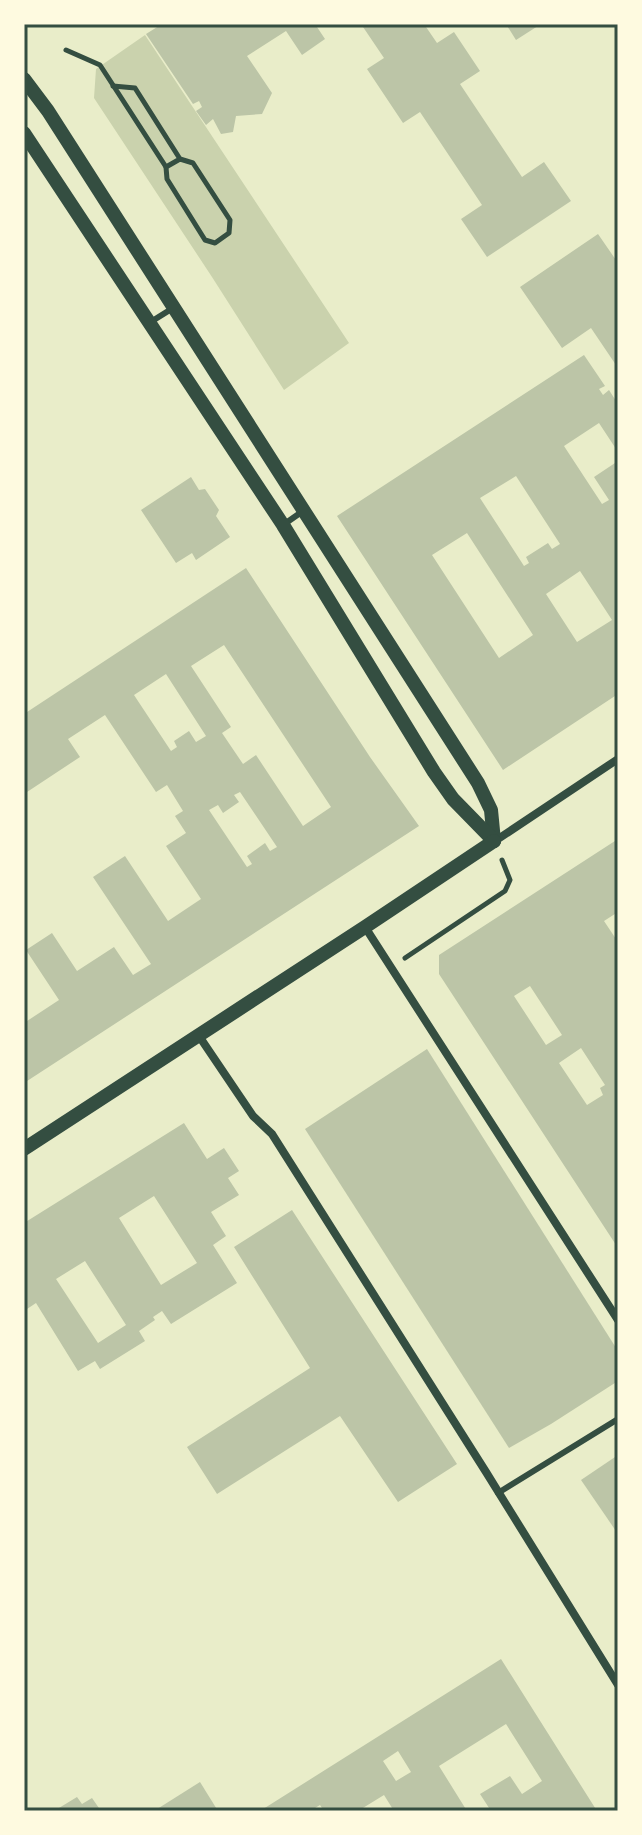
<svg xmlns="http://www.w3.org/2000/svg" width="642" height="1835" font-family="'Open Sans',sans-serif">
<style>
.green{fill:#cad2ad}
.building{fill:#bcc5a7;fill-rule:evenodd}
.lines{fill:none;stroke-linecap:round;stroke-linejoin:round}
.path{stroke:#344e41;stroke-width:5}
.service{stroke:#344e41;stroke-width:6}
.minor{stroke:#344e41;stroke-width:8}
.tertiary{stroke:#344e41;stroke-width:14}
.neatline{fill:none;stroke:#344e41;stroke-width:3}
</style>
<rect width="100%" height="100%" fill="#e9edc9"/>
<polygon class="green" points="145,35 349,343 284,390 212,277 94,98 96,69"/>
<g class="building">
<polygon points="162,24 315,24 325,39 302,55 286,31 247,56 272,93 262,114 236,116 233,132 221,134 213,119 206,125 196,111 202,107 199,101 193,104 146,34"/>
<polygon points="361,24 424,24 437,43 454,32 480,71 460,84 522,177 544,162 571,201 487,257 461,219 482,205 420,112 403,123 367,69 384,58"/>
<polygon points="506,24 541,24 516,40"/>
<polygon points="598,234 618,263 618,368 591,328 562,348 520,287"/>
<path d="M584,355L605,386L599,389L603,395L609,390L618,404V452L599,423L564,446L602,504L609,500L594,477L615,463L618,467V694L503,770L337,516ZM516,476L560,544L552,549L548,543L526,557L529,563L524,566L480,498ZM467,533L533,635L499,658L432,555ZM580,571L612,620L577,642L546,594Z"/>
<polygon points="191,477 199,490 205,489 219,510 216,516 230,537 196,560 192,553 176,563 141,510"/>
<path d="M246,568L370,757L419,826L24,1083V1023L59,1000L26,950L52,933L77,971L114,947L133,975L151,964L93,877L125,856L168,921L201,899L166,846L186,833L175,816L183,811L167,785L156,792L105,715L68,739L80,757L24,794V714ZM224,645L331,807L303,826L256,755L243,764L222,733L231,727L191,666ZM166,674L206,736L196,742L189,731L174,741L177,747L171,751L134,695ZM240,792L277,847L270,851L265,843L247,856L252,864L247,867L209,810L218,805L223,813L239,802L234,795Z"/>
<path d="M618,839V912L604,921L618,942V1248L439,974V955ZM530,986L562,1035L546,1045L514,996ZM581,1048L605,1085L600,1088L603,1095L587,1105L559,1063Z"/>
<polygon points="427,1049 618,1351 618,1381 551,1424 509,1448 305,1129"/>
<path d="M184,1123L207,1159L224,1148L239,1171L228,1178L239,1195L211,1212L226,1236L213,1245L237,1283L171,1324L162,1311L153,1317L155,1320L139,1331L145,1341L100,1369L95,1361L78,1371L36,1303L24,1311V1223ZM154,1196L197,1263L161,1285L119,1218ZM85,1261L126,1325L98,1343L56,1279Z"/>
<polygon points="292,1210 457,1464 398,1502 340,1416 217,1494 187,1447 310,1368 234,1247"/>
<polygon points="618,1455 618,1534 581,1480"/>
<path d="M501,1659L597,1811H491L480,1794L510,1776L522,1794L542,1781L506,1724L439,1766L467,1811H394L384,1795L358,1811H324L320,1805L310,1811H260ZM398,1751L411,1772L396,1781L383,1761Z"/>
<polygon points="200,1782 218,1811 154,1811"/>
<polygon points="77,1797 82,1804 92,1798 101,1811 54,1811"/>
</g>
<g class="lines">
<g class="path">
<polyline points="66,50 100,65 166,167"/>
<polyline points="113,86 135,88 180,159 193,163 230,220 229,233 215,243 205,240 167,179 166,167 180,159"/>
<polyline points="405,958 505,891 510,880 502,860"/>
</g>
<g class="service">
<polyline points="149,323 173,308"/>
<polyline points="283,525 303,511"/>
<polyline points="498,1493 618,1419"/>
</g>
<g class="minor">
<polyline points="495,841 618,759"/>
<polyline points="365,927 618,1320"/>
<polyline points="199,1036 253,1116 272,1134 486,1472 618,1685"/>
</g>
<g class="tertiary">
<polyline points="24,79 48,111 478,783 491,810 494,841"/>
<polyline points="24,133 283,525 434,772 453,799 494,841"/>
<polyline points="24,1149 365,927 494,841"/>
</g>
</g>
<rect width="642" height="1835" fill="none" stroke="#fefae0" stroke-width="52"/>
<rect x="26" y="26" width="590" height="1783" class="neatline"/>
</svg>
